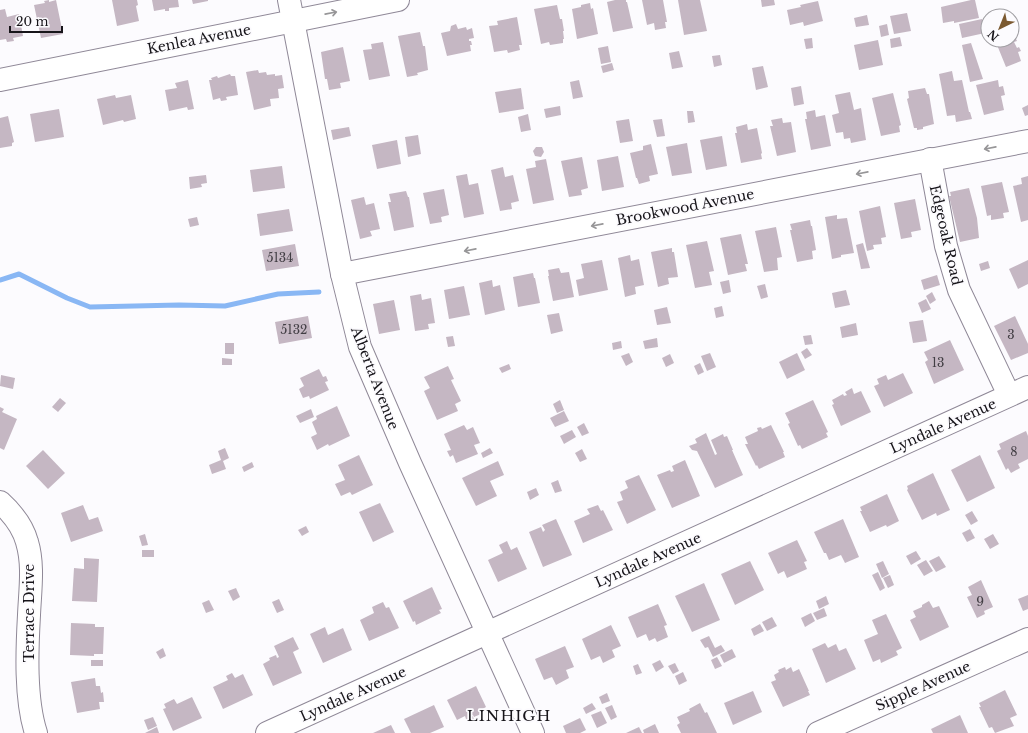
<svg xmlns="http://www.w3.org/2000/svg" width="1028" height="733" font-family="'Libre Baskerville',serif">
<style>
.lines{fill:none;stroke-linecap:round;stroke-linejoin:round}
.stream{stroke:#89b7f4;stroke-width:5}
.building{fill:#c5b7c3}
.minor-casing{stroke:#8f8897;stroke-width:24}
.minor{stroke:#fff;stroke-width:22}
.oneway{stroke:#979698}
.labels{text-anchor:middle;stroke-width:3.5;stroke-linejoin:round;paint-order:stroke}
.number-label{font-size:12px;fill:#423e44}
.street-label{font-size:14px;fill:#17151a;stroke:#fcfbfe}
.neighbourhood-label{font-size:15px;letter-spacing:1px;fill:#17151a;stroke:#fcfbfe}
</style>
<rect width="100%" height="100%" fill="#fcfbfe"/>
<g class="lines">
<polyline class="stream" points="0,280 19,274 67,298 90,307 179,305 225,306 278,294 319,292"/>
</g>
<g class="building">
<polygon points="49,0 49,2 56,0 63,34 41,38 34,5 45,3 44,1"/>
<polygon points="112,0 137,0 138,5 136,6 139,21 117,26"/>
<polygon points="152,0 178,0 179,7 169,8 169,11 165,11 165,9 154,11"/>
<polygon points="192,0 208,0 208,1 193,4"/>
<polygon points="615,0 626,0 626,2 627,2 633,28 613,32 607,2"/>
<polygon points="642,0 663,0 667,22 665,22 666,28 655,30 654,23 647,25"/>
<polygon points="678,0 700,0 707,31 684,35"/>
<polygon points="761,0 774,0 775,5 762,7"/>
<polygon points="971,0 975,0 979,18 954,23 954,21 943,23 941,7"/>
<polygon points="818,1 823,21 804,26 803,22 790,25 787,10 801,7 800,5"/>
<polygon points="590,3 591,9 593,8 598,34 577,39 572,9 581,7 581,5"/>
<polygon points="557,5 560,19 562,19 564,31 563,31 564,39 563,39 563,43 550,45 549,42 541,44 534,9"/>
<polygon points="5,9 7,17 19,14 23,36 13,38 14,41 7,42 6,39 0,40 0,10"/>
<polygon points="907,13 911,31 894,34 890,16"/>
<polygon points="867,15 869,25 856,27 854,18"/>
<polygon points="517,17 522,45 519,45 520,50 508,53 507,50 494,52 489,26 498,25 497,21"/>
<polygon points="982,19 985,33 962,38 959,24"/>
<polygon points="456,24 458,29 466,27 467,30 472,28 474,38 469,39 469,41 471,41 472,45 470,45 471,51 447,56 441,33 450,31 451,26"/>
<polygon points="887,24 889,35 881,37 879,26"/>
<polygon points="420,32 423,46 425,46 428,70 417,73 418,75 407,77 398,36"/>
<polygon points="900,37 902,46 891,48 890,39"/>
<polygon points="1015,37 1017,41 1014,42 1017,48 1019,47 1021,51 1018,52 1021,61 1006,67 995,40 1012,40 1012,38"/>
<polygon points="812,38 813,48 806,49 804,39"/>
<polygon points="878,40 883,65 859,70 854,45"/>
<polygon points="383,42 390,76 369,80 363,50 372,49 371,44"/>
<polygon points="971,43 983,79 970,82 962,45"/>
<polygon points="608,46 611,62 601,64 598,48"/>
<polygon points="343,47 350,81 340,83 341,88 329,90 327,79 325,79 321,52"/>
<polygon points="679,51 683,67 672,69 669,53"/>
<polygon points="720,55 722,65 714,67 712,56"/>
<polygon points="612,63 614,70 603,73 601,66"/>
<polygon points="763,66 768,87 756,90 752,68"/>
<polygon points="258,70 259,73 266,72 267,75 275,74 275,76 282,75 284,88 278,89 279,98 270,99 271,106 254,110 246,72"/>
<polygon points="952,71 954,81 962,80 969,112 970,112 972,119 956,122 955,115 947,116 939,74"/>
<polygon points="230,74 231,76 235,76 238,95 226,97 227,100 221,101 220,98 213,100 209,80 212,80 211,78 217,76 218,78"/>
<polygon points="188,80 194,109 188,110 187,107 169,111 165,90 177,88 175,83"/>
<polygon points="579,80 583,97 573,99 570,82"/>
<polygon points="998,80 999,87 1003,86 1005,95 1001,96 1004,110 984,115 976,85"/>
<polygon points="801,86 804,104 794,106 791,88"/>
<polygon points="521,88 524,109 499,113 495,92"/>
<polygon points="925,88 927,94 929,94 934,124 923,127 923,129 917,130 917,128 914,128 907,99 909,98 908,91"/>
<polygon points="850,92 854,110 861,108 866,140 851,143 850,138 844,139 843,132 836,133 832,115 839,113 835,95"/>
<polygon points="893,93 901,125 899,126 900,132 881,136 872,98"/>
<polygon points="115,95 116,98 131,95 136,119 124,122 123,120 103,125 97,99"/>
<polygon points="1028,105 1028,115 1025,116 1022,108"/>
<polygon points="560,106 561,115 546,118 544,109"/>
<polygon points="59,109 64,137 35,142 30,114"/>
<polygon points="815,110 816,117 825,115 831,146 811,150 805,119 807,119 806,112"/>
<polygon points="687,111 693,111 695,122 688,123"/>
<polygon points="528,114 531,130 521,132 518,117"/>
<polygon points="8,116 14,142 12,143 12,146 0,148 0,118"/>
<polygon points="782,118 783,123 791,122 796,152 777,156 770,126 773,126 771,120"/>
<polygon points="629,119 633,141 620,143 616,121"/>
<polygon points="662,119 665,136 657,137 653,120"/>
<polygon points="747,124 748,130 757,128 762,153 761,154 762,159 741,163 735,133 737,133 736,127"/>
<polygon points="349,127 351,136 333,140 331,130"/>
<polygon points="418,135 421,154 408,157 405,137"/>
<polygon points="722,136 727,166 706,170 700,140"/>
<polygon points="397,140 401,164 377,169 372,145"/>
<polygon points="687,143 692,173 672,176 666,147"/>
<polygon points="651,144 658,174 649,176 650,181 639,184 637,178 636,178 630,153 643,150 643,146"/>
<polygon points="536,147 542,147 544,152 541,157 535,156 533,151"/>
<polygon points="618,156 624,187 602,191 597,160"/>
<polygon points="582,157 588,188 581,190 582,195 569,197 561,161"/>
<polygon points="546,159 554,200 533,204 526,169 536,167 535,161"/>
<polygon points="282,166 285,188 253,192 250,170"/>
<polygon points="503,167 505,177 513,175 519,201 511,203 512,209 500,211 491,170"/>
<polygon points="467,174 469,185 478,183 484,214 464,218 456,176"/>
<polygon points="206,175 207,183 201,184 202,187 190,189 189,177"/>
<polygon points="1028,176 1028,220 1021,222 1013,186 1022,184 1021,178"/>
<polygon points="1002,182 1009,212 1003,213 1004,218 991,220 991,215 987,216 981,186"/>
<polygon points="969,188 977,218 979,238 960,242 949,196 951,196 950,192"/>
<polygon points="444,189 449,215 441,217 442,222 430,224 423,193"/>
<polygon points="406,191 408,197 409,197 414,227 394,231 388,202 391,202 389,194"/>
<polygon points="364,197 366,205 374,203 380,229 370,231 372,236 360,239 351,200"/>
<polygon points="915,199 921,230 911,232 912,237 901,239 894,203"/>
<polygon points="880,206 886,237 881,238 882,244 873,245 874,249 867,251 859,211"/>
<polygon points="289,209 293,231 260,236 257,214"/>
<polygon points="837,215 837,219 847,218 854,253 841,255 841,257 832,259 825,217"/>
<polygon points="197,217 199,225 190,227 188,219"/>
<polygon points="810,220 811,226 812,226 816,250 812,251 813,259 797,262 790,230 792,230 790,224"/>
<polygon points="776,227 782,257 777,258 778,270 764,272 755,231"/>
<polygon points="741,234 748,264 745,264 747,271 728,275 720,238"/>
<polygon points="707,241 714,271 709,272 712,285 695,288 686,245"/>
<polygon points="863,243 870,268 861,269 856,245"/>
<polygon points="295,244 299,266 266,271 262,250"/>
<polygon points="672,248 672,252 674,252 678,277 668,278 669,284 658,287 651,252"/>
<polygon points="630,255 631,261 639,259 644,285 635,287 636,294 625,297 618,258"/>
<polygon points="602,260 608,290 579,296 576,280 584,278 581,264"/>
<polygon points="1028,260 1028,284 1018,289 1009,269"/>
<polygon points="988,261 990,268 981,271 979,264"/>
<polygon points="559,268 561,273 569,272 574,297 553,301 548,276 549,276 548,270"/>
<polygon points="533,273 534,278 535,278 540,303 518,307 513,277"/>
<polygon points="937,275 940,285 924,290 921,280"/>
<polygon points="492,280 493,287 500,285 505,310 485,315 479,283"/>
<polygon points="729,280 731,292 723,294 720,282"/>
<polygon points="765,284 768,297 761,299 757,286"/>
<polygon points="464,286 470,315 449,319 444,290"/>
<polygon points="846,290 850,305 835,308 832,293"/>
<polygon points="932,292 936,300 930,304 926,296"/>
<polygon points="421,294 422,300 431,298 435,323 428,324 429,329 415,331 410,296"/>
<polygon points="926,299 931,309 922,313 918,303"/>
<polygon points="394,300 400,330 379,334 373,304"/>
<polygon points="722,306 724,316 716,318 714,308"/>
<polygon points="667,307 671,323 657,325 654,310"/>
<polygon points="559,313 563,331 551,334 547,315"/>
<polygon points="308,316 312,338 279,344 275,322"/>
<polygon points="1015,316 1028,344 1028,353 1011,360 994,326"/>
<polygon points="923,320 927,341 913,343 909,322"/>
<polygon points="856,323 858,335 842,338 840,327"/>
<polygon points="811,335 813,344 805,345 803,336"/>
<polygon points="453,336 455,346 448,347 446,337"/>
<polygon points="657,338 658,347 645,349 643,341"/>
<polygon points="950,340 964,370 934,384 925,362 928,360 924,352"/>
<polygon points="621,341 622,348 613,350 612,343"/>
<rect x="225" y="343" width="9" height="11"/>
<polygon points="807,348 812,355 805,359 801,352"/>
<polygon points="629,353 633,362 626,366 621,356"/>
<polygon points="710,353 716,367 707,371 701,356"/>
<polygon points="797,353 805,370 787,379 779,362"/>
<polygon points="670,354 674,363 666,367 662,358"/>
<polygon points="222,358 232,359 232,365 222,365"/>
<polygon points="700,363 704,372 698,375 694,366"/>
<polygon points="509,364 511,369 502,373 499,368"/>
<polygon points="448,366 454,379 451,380 461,401 455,404 458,411 437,420 424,391 430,388 424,377"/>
<polygon points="319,369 323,377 326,376 328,381 325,382 329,390 310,399 309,396 303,398 299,389 304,386 300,378"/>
<polygon points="903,373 913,393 884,407 874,386 879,384 877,379 886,375 888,380"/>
<polygon points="1,375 15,378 13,389 0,386"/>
<polygon points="852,388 854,394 861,391 871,412 841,426 832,405 834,404 832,400 843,394 844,396 847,395 845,392"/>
<polygon points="60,398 66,403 58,412 52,407"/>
<polygon points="560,400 564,410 557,413 553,404"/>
<polygon points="813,400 828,432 826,433 828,437 802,449 800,445 798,446 788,424 790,423 785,413"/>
<polygon points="337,406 350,436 329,446 328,444 317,450 311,437 317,434 312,422 317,419 316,416"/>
<polygon points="0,407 4,409 2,412 17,419 4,450 0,448"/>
<polygon points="311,409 314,417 300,423 296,416"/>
<polygon points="564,411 569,421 555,427 550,418"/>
<polygon points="584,423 589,433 582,436 577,427"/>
<polygon points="464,425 467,430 473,427 480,443 474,445 478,454 456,463 453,455 450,457 447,451 451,450 444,434"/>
<polygon points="771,425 784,452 783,452 785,457 759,469 757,465 756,466 745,444 748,444 745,437 758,431 757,428 761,427 762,429"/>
<polygon points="572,430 576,437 564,444 560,436"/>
<polygon points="1026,431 1028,436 1028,459 1018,464 1020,468 1011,473 1008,468 1006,470 997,451 1001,449 999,444"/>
<polygon points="706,433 715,455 717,454 711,440 723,434 724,437 727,436 733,450 732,450 743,475 715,488 697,451 692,450 689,446 697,443 695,439"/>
<polygon points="225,448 229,458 223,461 226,469 212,474 209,465 221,460 218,451"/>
<polygon points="490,448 493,453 483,458 481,453"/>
<polygon points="582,449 587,459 580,462 575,453"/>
<polygon points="43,450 65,473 48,489 26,466"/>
<polygon points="359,455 373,485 352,495 350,492 341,496 335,484 345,480 338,465"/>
<polygon points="980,455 995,488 967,502 951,470"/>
<polygon points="685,460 700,496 672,508 657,475 670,470 671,472 674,471 672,466"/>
<polygon points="498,461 504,475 490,481 497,496 476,506 462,478"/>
<polygon points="252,462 254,467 244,472 242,467"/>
<polygon points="933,473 950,510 937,516 936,513 922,520 907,490 908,489 907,486"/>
<polygon points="639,475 656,510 627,524 617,502 623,500 620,492 628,488 625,481"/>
<polygon points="558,480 562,491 555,493 551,483"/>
<polygon points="536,488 539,495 530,500 527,492"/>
<polygon points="887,494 899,521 887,527 886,525 870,532 860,511 862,511 860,507"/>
<polygon points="380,503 394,532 373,542 359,512"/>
<polygon points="83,505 89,520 98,517 103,531 71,542 61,513"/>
<polygon points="598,505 601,511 603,510 613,530 583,543 574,521 590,514 587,509"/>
<polygon points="972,511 978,521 971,525 965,515"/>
<polygon points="556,519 572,555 543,567 529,532 541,527 543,532 545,530 542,525"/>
<polygon points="843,519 859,557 845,563 841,555 829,560 826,553 824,553 814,532"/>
<polygon points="306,526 309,532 302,536 298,530"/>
<polygon points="970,529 975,538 967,542 962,533"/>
<polygon points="145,534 148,545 142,546 139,536"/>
<polygon points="993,534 999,544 990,549 984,539"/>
<polygon points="797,540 807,561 804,562 807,569 787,578 784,571 778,574 768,553"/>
<polygon points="507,541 511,550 517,547 527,569 498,582 488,560 503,553 499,545"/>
<rect x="142" y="550" width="12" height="7"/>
<polygon points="916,551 921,559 911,565 906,556"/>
<polygon points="939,556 946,567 936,572 929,561"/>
<polygon points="84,558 99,559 97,602 72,601 74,568 84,569"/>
<polygon points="926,560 933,571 924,576 917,565"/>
<polygon points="750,561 764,590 735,605 721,574"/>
<polygon points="883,561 889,574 882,578 876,564"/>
<polygon points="878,572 885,588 880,591 872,575"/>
<polygon points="890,575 894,585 888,588 883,578"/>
<polygon points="981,580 993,607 984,611 985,614 977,618 967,597 972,595 968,587"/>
<polygon points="704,583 720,620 692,632 675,596"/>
<polygon points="432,587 442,609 439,610 441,613 416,625 415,621 413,622 403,601"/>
<polygon points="236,588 240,597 233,601 228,591"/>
<polygon points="1028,595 1028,609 1023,611 1018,599"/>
<polygon points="826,596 829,604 819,609 816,601"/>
<polygon points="279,599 284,610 277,613 272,602"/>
<polygon points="209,600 214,610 206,613 202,603"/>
<polygon points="929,601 933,608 939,606 949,627 920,641 910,620 916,617 913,611 922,607 922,605"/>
<polygon points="383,602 386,608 389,607 399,628 369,641 360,620 374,613 372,607"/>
<polygon points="658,604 667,625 664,626 668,637 657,642 655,638 649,641 646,634 637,638 628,617"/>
<polygon points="824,608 827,616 817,620 813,613"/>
<polygon points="811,613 815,621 805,627 801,618"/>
<polygon points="886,614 902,648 896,651 898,655 881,663 880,659 873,662 864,640 878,634 872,620"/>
<polygon points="772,617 777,626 767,631 762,622"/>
<polygon points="71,623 95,624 95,627 104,627 103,654 94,654 94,656 70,655"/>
<polygon points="760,624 764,631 754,636 751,629"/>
<polygon points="611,625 621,646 612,650 615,657 603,663 600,656 591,660 582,639"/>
<polygon points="325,627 328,635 343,628 352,650 323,663 310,634"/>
<polygon points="709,636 715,648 721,645 725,651 713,657 708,647 705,648 700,640"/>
<polygon points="293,637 299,649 293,652 302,673 273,686 263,664 270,660 269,658 276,655 277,658 279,657 274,646"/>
<polygon points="825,643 828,648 836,644 839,651 846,648 856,669 826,683 812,649"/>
<polygon points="565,646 574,667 566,670 569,678 556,685 552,677 544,680 535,659"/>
<polygon points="163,648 166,656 160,659 156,652"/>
<polygon points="732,649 736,657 724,663 720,655"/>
<polygon points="717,657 722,666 715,669 711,660"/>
<rect x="91" y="660" width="12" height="6"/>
<polygon points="660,660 664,667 656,672 652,664"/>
<polygon points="675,663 679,671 673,674 668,666"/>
<polygon points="638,664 642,673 636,675 633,666"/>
<polygon points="785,667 786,670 791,667 793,672 799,669 809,691 808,691 810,695 783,707 771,682 776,680 774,675 779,672 778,670"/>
<polygon points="683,672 687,681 679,685 675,676"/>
<polygon points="232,673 235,678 243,674 253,695 223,709 213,687 228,680 226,676"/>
<polygon points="95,678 96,686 100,686 101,693 103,692 104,702 99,702 100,709 77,713 71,682"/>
<polygon points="476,686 486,707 479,711 481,714 474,717 473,715 472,715 474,719 467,722 465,716 457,720 447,700"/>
<polygon points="1005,690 1017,715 1010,718 1014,726 995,733 992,727 989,728 979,707 981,707 979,703"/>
<polygon points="753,691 762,712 733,725 724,703"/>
<polygon points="607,693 610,701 602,704 599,697"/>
<polygon points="192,697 202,718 173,731 163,709 166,708 164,704 174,699 177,704"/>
<polygon points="592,703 596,709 586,714 583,708"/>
<polygon points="700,703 705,713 707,712 717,733 681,733 677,725 680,723 677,717 690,711 689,709"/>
<polygon points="434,705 444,727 430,733 411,733 404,719"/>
<polygon points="612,705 617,717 611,720 605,708"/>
<polygon points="601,711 607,723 597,728 591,715"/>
<polygon points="960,715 968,733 933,733 931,729"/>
<polygon points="153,717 157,726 148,730 144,720"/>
<polygon points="580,718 586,730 580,733 566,733 563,726"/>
<polygon points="655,724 659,733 644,733 643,730"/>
<polygon points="391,725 395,733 373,733"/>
<polygon points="157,727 159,733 145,733"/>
<polygon points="639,727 642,733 626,733"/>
</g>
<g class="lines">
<g class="minor-casing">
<g id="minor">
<polyline points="289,0 342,274 360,347 410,463 533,733"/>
<polyline points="0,80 398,0"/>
<polyline points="930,159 946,246 959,290 1009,395"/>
<polyline points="342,274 1028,141"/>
<path d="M0,502C11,512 23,527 27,542C34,565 30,591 29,615C27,650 25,699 36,733"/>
<polyline points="267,733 1028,387"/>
<polyline points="818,733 1028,639"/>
</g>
</g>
<use href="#minor" class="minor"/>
</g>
<defs><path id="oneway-shaft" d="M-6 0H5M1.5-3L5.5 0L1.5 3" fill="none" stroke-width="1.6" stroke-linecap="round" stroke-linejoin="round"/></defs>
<g class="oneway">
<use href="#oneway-shaft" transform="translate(331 13) rotate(-11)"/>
<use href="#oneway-shaft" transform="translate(990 148) rotate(169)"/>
<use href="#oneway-shaft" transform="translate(862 173) rotate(169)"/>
<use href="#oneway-shaft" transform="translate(597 225) rotate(169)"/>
<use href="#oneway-shaft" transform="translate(470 250) rotate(169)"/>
</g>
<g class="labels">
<g class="number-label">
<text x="280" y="262">5134</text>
<text x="294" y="334">5132</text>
<text x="1011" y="339">3</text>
<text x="938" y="367">13</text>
<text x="1014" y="456">8</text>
<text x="980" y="606">9</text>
</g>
<g class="street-label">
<text transform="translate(199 39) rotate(-11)" y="5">Kenlea Avenue</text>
<text transform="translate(685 207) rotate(-11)" y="5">Brookwood Avenue</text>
<text transform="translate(946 235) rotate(77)" y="5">Edgeoak Road</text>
<text transform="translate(375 378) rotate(69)" y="5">Alberta Avenue</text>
<text transform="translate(943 426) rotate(-24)" y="5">Lyndale Avenue</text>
<text transform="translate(648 560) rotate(-24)" y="5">Lyndale Avenue</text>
<text transform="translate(29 613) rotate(-90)" y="5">Terrace Drive</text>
<text transform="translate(923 686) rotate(-24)" y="5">Sipple Avenue</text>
<text transform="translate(353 694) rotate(-24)" y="5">Lyndale Avenue</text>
</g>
<g class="neighbourhood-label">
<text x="509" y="721">LINHIGH</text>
</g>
</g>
<g transform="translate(1000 28) rotate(223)"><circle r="19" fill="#fcfbfe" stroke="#a09fa3"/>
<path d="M0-3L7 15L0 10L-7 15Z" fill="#7b5930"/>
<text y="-6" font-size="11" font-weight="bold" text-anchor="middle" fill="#17151a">N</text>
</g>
<path d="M10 26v6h52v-6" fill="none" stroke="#17151a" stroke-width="2"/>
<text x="16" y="26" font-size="12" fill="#17151a" stroke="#fcfbfe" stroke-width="3" paint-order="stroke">20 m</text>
</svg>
